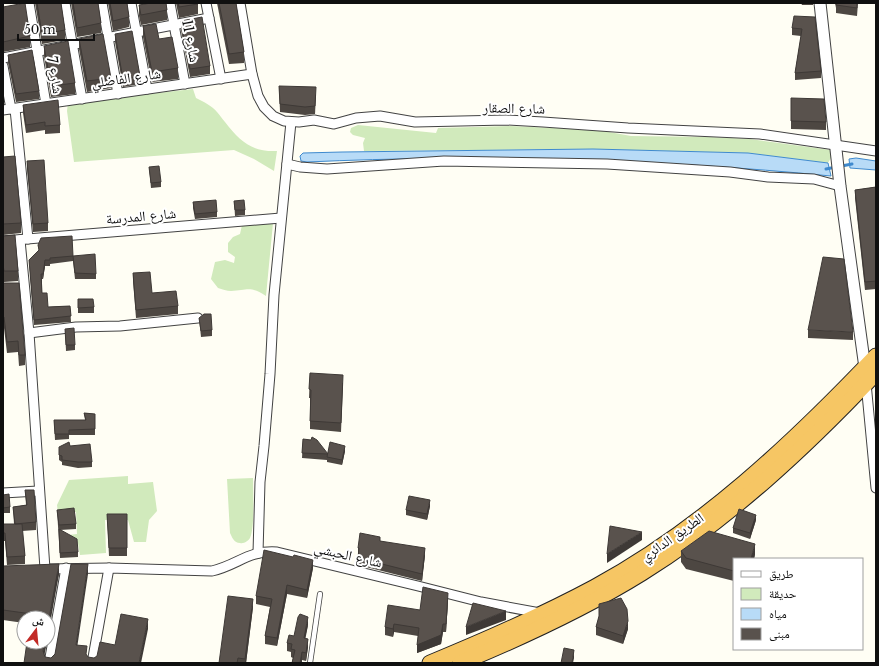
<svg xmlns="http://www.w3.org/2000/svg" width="879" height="666" font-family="'Libre Baskerville','Noto Naskh Arabic',serif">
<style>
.green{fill:#d1eabc}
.water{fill:#b8dbf7;stroke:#3f8ace}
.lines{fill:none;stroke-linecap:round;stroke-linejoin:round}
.stream{stroke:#3f8ace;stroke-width:3}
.service-casing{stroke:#434343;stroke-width:6}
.minor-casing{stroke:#434343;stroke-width:11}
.tertiary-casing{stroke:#434343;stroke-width:13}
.trunk-casing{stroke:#212121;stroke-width:17}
.service{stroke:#fff;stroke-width:4.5}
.minor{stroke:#fff;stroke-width:9}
.tertiary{stroke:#fff;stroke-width:11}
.trunk{stroke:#f6c664;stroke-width:15}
.wall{fill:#4d4742}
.shaded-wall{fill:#3e3936}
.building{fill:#59524d;stroke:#3e3936}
.labels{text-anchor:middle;stroke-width:4;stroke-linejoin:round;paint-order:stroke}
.street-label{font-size:14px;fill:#101010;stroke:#fff}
</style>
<rect width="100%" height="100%" fill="#fffef4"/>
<g class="green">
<path d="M193,89L196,98C204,102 212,106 217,112C220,115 222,119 225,122C240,141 251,152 277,151L274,171L254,159L234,150L74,162L67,111L68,103Z"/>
<polygon points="358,125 436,133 438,128 510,126 598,130 631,136 710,137 750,139 831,150 832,156 828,163 748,153 593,149 364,151 363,143 365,138 353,135 350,132 351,128"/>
<path d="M273,223L266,296C251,286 248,290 231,291C227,291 222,289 218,288L211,279L215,262L225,260L234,263L235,257L228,252V243L233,237L240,234L242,225Z"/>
<polygon points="128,476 128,484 153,482 157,511 149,520 146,542 134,542 128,520 105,520 106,553 80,555 78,543 73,540 60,540 59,536 77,534 76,512 58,513 57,505 69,480"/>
<path d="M253,478C253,490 255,528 250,538C248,541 244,544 240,543C234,543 232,537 230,533L227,479Z"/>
</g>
<g class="water">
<path d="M593,149L748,153L828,163L831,176C657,159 482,154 307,162L301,161L300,156L303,153L342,152Z"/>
<polygon points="856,158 876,161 876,170 850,168 849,159"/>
</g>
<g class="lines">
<polyline class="stream" points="826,169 852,164"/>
<g class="service-casing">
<polyline id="service" points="310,663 320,594"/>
</g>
<g class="minor-casing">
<g id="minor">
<polyline points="29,3 46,104"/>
<polyline points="65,3 82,99"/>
<polyline points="102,3 118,94"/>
<polyline points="131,3 147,89"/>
<polyline points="170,3 185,84"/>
<polyline points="206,3 221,79"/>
<polyline points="240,3 252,74 258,96 264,107 273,116 284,121 299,122 314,120 334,124 356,118 380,116 415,122 506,120 543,122 628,128 760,134 876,151"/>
<polyline points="3,58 209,18"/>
<polyline points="3,66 11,109"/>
<polyline points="15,109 28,239"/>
<polyline points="3,110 252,74"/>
<polyline points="287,164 300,167 327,169 444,161 607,164 730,172 768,177 814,179 840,186"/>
<polyline points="20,240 29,333 45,569"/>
<polyline points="3,241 281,218"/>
<polyline points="29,333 76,327 120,326 198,318"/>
<polyline points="866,383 876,488"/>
<polyline points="3,493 38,491"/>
<polyline points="258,553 260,482 264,446 270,374 274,295 291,122"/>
<path d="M46,569L109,568L212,571C238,565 248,550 277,552L418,586L481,602L540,613"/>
<polyline points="49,663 66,568"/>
<polyline points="92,663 109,568"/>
</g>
</g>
<g class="tertiary-casing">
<polyline id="tertiary" points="820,3 840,186 865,368"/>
</g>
<g class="trunk-casing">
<g id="trunk">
<path d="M430,663C486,640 541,616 595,587C702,529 792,444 876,356"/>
<path d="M460,663C523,637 584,609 642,573C730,518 805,448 876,373"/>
</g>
</g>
<use href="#service" class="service"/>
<use href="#minor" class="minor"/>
<use href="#tertiary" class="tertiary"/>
<use href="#trunk" class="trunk"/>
</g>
<g class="wall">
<polygon points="35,3 61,3 65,30 65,40 42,44"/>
<polygon points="71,3 98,3 101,23 101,33 77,37"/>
<polygon points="108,3 127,3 129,17 129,27 113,31"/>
<polygon points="149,3 166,3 167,10 167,20 141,25 139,16 139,5 149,4"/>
<polygon points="176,3 198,3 198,14 179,18"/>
<polygon points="217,3 236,3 244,52 244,63 229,64"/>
<polygon points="801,3 813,3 813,5 802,5"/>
<polygon points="835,3 858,3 857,16 836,13 836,8"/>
<polygon points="3,7 30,36 30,47 3,52"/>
<polygon points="815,17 821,71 821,78 795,80 795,73 801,36 792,35 792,28"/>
<polygon points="181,21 210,66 210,74 190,77 181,30"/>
<polygon points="143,26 159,39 178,68 178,79 152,82 143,37"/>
<polygon points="115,34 140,76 140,84 123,87 115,42"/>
<polygon points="79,39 111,78 111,88 87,92 79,49"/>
<polygon points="44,46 75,83 75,94 51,97 44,56"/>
<polygon points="8,55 39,91 39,99 16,102 8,63"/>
<polygon points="279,86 316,95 315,114 305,115 280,112"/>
<polygon points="791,98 826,122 826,130 791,129"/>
<polygon points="23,105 60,125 60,133 45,134 45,130 26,133 23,113"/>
<polygon points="3,157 21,223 21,233 3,235"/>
<polygon points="27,161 48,223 48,231 33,232 27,169"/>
<polygon points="149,167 161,182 161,187 151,188"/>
<polygon points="876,187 876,289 865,290 855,198 855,190"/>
<polygon points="234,201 245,210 245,215 235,216"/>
<polygon points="193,202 217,212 217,217 195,219 193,208"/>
<polygon points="3,236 18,271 18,281 4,282 3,276"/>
<polygon points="38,245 73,256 96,274 96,279 75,279 73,261 50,264 50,266 45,266 43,279 42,279 42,293 48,307 70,306 71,322 34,325 29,260 39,251"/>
<polygon points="133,273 152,293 178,306 178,314 136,318 133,281"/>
<polygon points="3,283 25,355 25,365 19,366 18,352 7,353 4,328 3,328"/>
<polygon points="78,299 94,307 94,313 78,313"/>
<polygon points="199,318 212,330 212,336 201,337"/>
<polygon points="65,329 75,345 75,350 66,351"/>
<polygon points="808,330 853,332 853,340 808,338"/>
<polygon points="310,373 343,383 341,432 310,429 310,398 309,398"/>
<polygon points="84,413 95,414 95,435 69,435 69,439 55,440 54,420 85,420"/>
<polygon points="303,439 328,454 328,456 345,451 342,465 327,462 327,460 302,458"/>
<polygon points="70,446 92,462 92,467 78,468 62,465 62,462 59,460 59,447"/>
<polygon points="25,490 36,522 36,530 22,531 25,556 25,564 7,565 5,541 3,541 3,524 14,524 13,507 26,505"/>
<polygon points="3,495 10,507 10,513 3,513"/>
<polygon points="430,506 427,520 406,515 406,510"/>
<polygon points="57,510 76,524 76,529 60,530 78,552 78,557 60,558"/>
<polygon points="107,514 127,514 127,556 109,556"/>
<polygon points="756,520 750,539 733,533 733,528"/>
<polygon points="380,541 425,555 422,581 358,565 358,548"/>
<polygon points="681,551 755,554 754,559 734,559 734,581 686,569 681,562"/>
<polygon points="3,566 59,574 48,618 24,618 24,623 3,620"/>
<polygon points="313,568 307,598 287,594 277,646 265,644 265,636 270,607 256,604 256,596"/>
<polygon points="448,601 446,632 443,632 441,644 417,653 418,636 394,632 393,637 385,635 385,627 420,610"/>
<polygon points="599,604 628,629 623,644 596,635 596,627 599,617"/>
<polygon points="253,607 246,663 219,663"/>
<polygon points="308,625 305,638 308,647 306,661 302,660 302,663 292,663 293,658 291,657 291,652 287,651 287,643 294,636"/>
</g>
<g class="shaded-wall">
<polygon points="4,93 4,104 3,104 3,94"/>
<polygon points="45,260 45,266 43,279 43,274"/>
<polygon points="345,446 345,451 342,465 342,460"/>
<polygon points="430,500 430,506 427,520 427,514"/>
<polygon points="756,515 756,520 750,539 750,533"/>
<polygon points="642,532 642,540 607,563 607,554"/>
<polygon points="755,544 755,554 754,559 751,559"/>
<polygon points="425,548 425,555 422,581 422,574"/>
<polygon points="313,560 313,568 307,598 307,590"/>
<polygon points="59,564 59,574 48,635 48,624"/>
<polygon points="88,564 88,574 76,655 76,645"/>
<polygon points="287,585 287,594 277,646 277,638"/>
<polygon points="448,593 448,601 446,632 446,624"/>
<polygon points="253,599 253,607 246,663 245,663"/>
<polygon points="506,611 506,620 466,635 466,627"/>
<polygon points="308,617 308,625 304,646 304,638"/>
<polygon points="148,619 148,629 141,663 139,663"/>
<polygon points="628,621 628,629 623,644 623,636"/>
<polygon points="394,624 394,632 393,637 393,629"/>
<polygon points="443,624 443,632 441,644 417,653 417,645"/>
<polygon points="308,639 308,647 306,661 306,653"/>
<polygon points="45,642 47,642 43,662 43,651"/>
<polygon points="574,650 574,658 573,663 572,663"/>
<polygon points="302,652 302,663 300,663"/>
</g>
<g class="building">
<polygon points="25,3 30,36 3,42 3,7"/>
<polygon points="37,3 61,3 65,30 42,34"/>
<polygon points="73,3 98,3 101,23 77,28"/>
<polygon points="110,3 127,3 129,17 113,21"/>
<polygon points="151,3 166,3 167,10 141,15 139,5"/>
<polygon points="178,3 198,3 198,4 179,7"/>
<polygon points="219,3 236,3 244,52 229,54"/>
<polygon points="837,3 857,3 857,8 836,5"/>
<polygon points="794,16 815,17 821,71 795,73 802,29 792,28"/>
<polygon points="202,17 210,66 190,69 181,21"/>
<polygon points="156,24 159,39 172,37 178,68 152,72 143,26"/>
<polygon points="132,31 140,76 123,79 115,34"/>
<polygon points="103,34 111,78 87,81 79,39"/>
<polygon points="68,41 75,83 51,86 44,46"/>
<polygon points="32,50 39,91 16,94 8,55"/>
<polygon points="279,86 316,87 315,106 305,107 280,104"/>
<polygon points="791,98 824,99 826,122 791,121"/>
<polygon points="58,100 60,125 45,126 45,122 26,125 23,105"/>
<polygon points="15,156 21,223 3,224 3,157"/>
<polygon points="44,160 48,223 33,224 27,161"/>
<polygon points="159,166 161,182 151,183 149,167"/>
<polygon points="876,187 876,281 865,282 855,190"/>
<polygon points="216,200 217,212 195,214 193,202"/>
<polygon points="244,200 245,210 235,210 234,201"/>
<polygon points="15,235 18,271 4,271 3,265 3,236"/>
<polygon points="72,236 73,256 50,258 50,260 45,260 43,274 41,274 42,293 47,293 48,307 70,306 71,316 34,320 29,260 39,250 38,245 41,238"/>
<polygon points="95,254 96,274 75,273 73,256"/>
<polygon points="823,257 844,259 853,332 808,330"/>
<polygon points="150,272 152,293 176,291 178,306 136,310 133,273"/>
<polygon points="3,283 19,283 25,355 19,355 18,341 7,342 4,317 3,318"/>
<polygon points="78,299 93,299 94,307 78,308"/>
<polygon points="204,314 211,314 212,330 201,331 199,318"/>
<polygon points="74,328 75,345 66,345 65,329"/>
<polygon points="310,373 343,375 341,423 310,421 311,390 309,389"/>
<polygon points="84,413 95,414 95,429 69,430 69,434 55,434 54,420 86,420"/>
<polygon points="312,437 317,440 328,454 302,453 303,439 311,440"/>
<polygon points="69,442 70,446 90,444 92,462 78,462 62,460 62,456 59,455 59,447"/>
<polygon points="330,442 345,446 342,460 327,457"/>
<polygon points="25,490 34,490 36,522 15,524 22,524 25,556 7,557 5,533 3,533 3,524 15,524 13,507 27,505"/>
<polygon points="9,494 10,507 3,508 3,495"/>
<polygon points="409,496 430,500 427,514 406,510"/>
<polygon points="74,508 76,524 59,525 57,510"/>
<polygon points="739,509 756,515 750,533 733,528"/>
<polygon points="107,514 127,514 127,548 109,548"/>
<polygon points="610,526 642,532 607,554"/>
<polygon points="59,529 77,539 78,552 60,553"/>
<polygon points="709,531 755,544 751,559 734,559 734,571 686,558 681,551"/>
<polygon points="360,533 380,537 380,541 425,548 422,574 358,558 359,548 358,548"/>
<polygon points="264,550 293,557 294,555 313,560 307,590 287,585 277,638 265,636 272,599 256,596"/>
<polygon points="59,564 48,624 48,618 31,618 32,614 3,610 3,566"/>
<polygon points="71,564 88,564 76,645 87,646 86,654 88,657 94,658 97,656 100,642 115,645 121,614 148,619 139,663 24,663 27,642 45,642 43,651 45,657 51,658 55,654"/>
<polygon points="423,587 448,593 446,624 443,624 441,635 417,645 419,628 394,624 393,629 385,627 388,605 420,610"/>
<polygon points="228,596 253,599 245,659 238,658 237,663 219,663"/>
<polygon points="621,598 627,609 628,621 623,636 596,627 599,616 599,604"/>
<polygon points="473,603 506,611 466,627"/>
<polygon points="300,614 308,617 304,638 308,639 306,653 302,652 300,663 292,663 295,650 291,649 292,644 287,643 289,635 294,636 298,617"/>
<polygon points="564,648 574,650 572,663 561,663"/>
</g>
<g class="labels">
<g class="street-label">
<text transform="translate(191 41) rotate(79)" y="5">شارع 11</text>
<text transform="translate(55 75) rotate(80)" y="5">شارع 7</text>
<text transform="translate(126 78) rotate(-8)" y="5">شارع الفاضلي</text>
<text transform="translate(514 108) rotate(1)" y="5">شارع الصقار</text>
<text transform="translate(141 216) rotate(-5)" y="5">شارع المدرسة</text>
<text transform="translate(672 537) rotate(-35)" y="5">الطريق الدائري</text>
<text transform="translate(348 555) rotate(13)" y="5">شارع الحبشي</text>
</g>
</g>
<rect width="879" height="666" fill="none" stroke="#101010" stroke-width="8"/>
<rect x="733" y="558" width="130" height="92" fill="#ffffff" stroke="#9f9f9f"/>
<rect x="741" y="571" width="20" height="6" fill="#ffffff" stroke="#9f9f9f"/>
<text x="769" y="578" font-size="12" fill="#101010">طريق</text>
<rect x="741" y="588" width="20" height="12" fill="#d1eabc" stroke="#9f9f9f"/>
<text x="769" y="598" font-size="12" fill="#101010">حديقة</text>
<rect x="741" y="608" width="20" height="12" fill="#b8dbf7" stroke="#9f9f9f"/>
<text x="769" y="618" font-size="12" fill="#101010">مياه</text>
<rect x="741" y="628" width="20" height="12" fill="#59524d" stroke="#9f9f9f"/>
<text x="769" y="638" font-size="12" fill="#101010">مبنى</text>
<g transform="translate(36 630) rotate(16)"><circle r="19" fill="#ffffff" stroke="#9f9f9f"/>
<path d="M0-3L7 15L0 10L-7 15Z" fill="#c22b27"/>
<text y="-6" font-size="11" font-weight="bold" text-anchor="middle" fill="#101010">ش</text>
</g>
<path d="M18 34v6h76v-6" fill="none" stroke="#101010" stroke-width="2"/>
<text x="24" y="34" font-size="12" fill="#101010" stroke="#ffffff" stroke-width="3" paint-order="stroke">50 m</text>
</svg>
